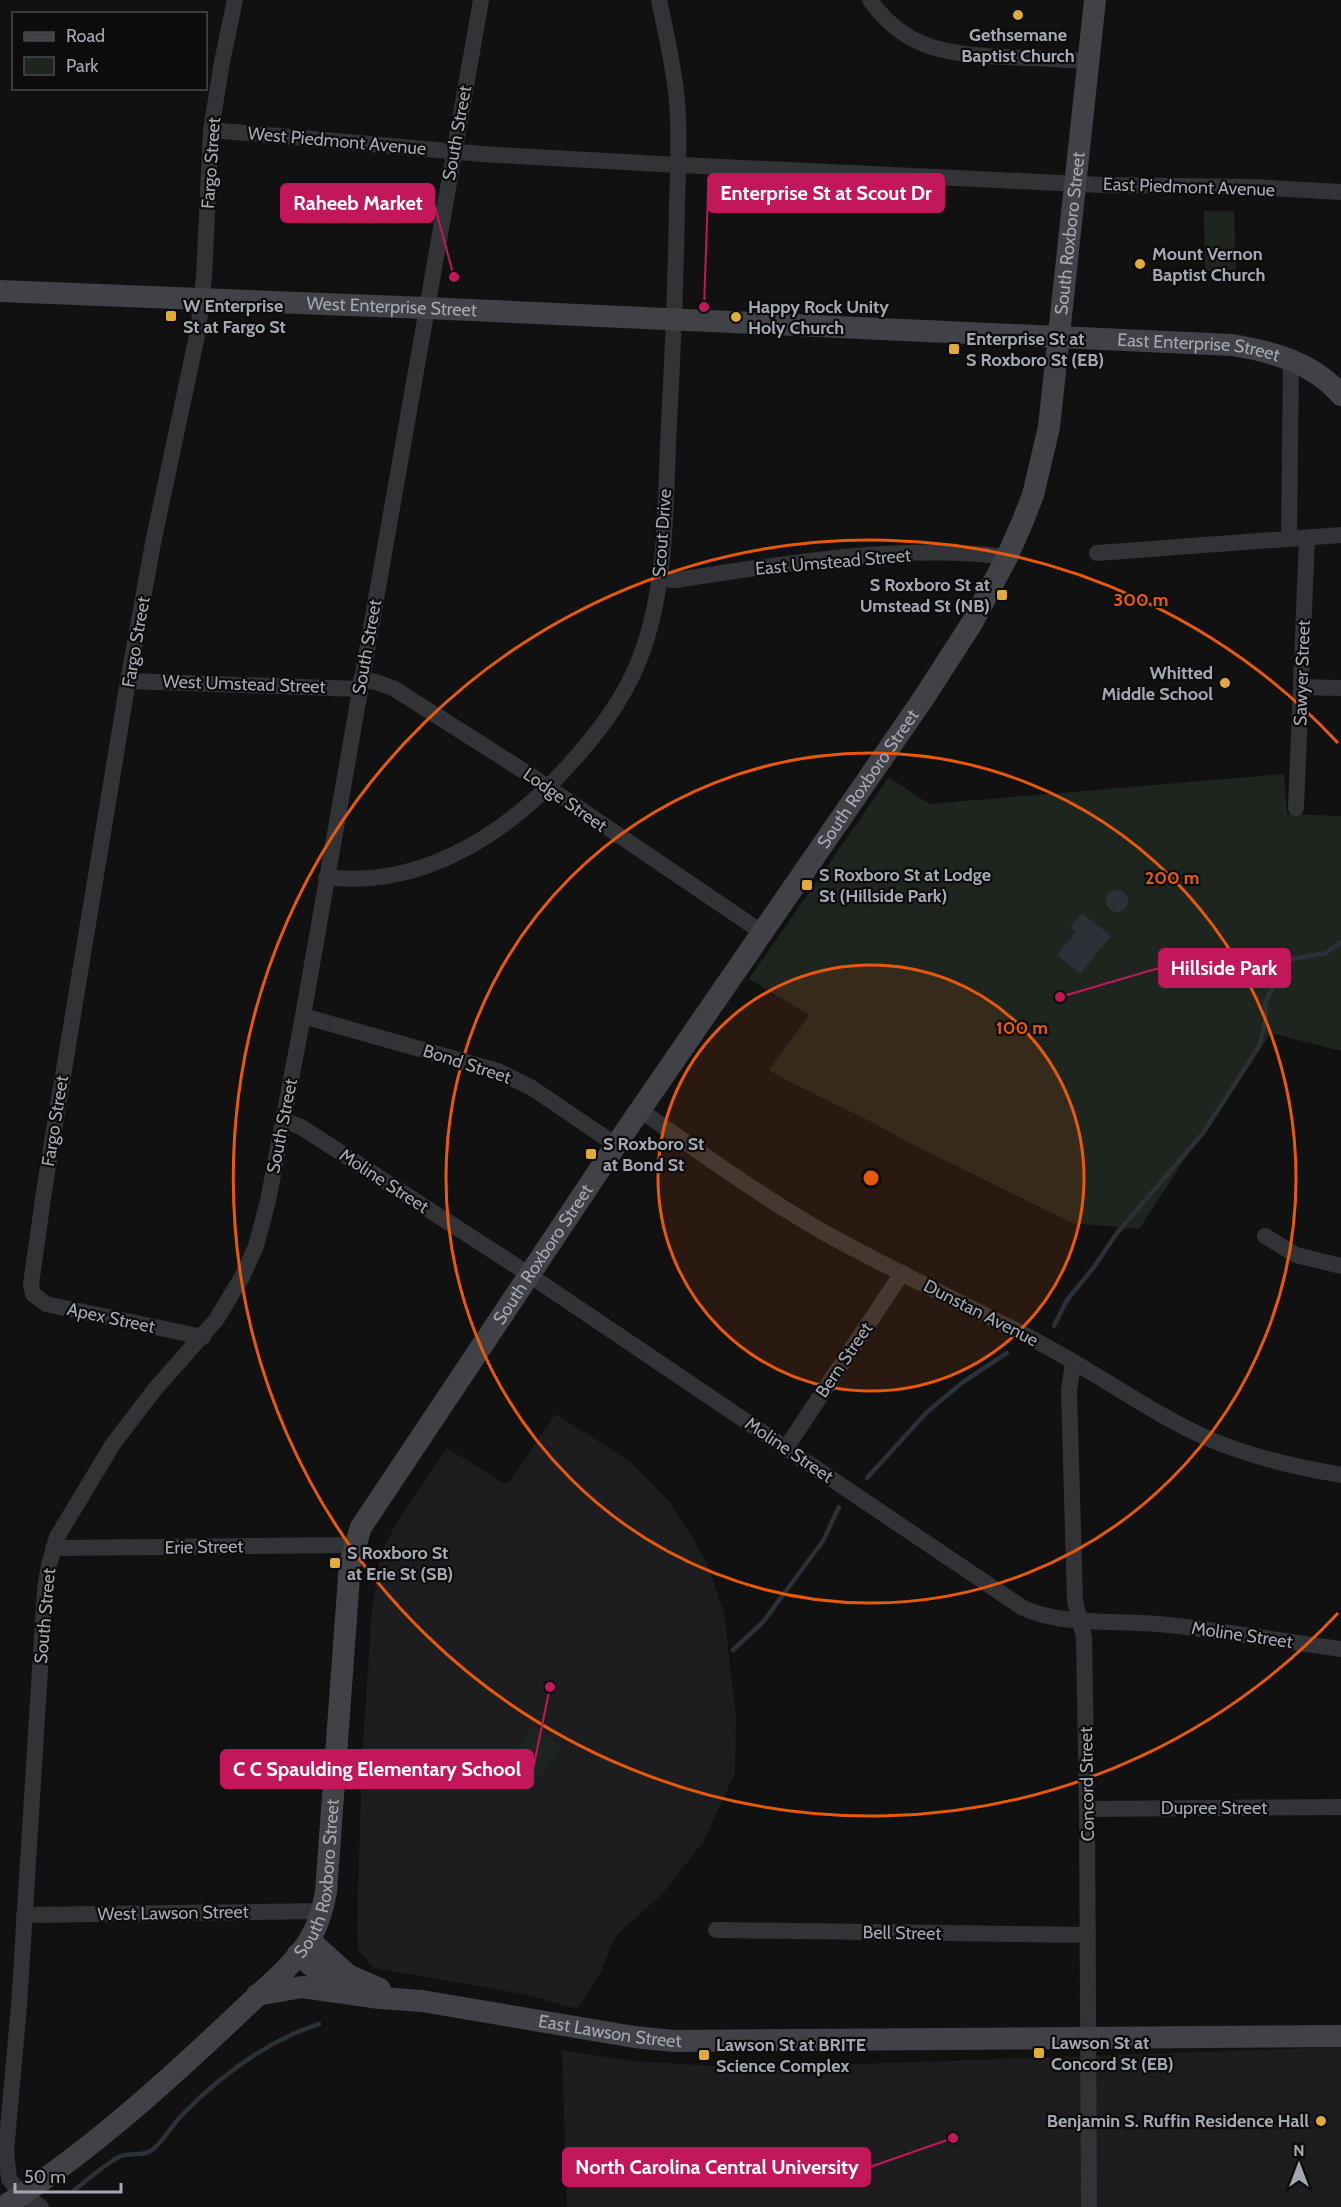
<svg xmlns="http://www.w3.org/2000/svg" width="1341" height="2207" font-family="Cabin,sans-serif">
<style>
.built{fill:#1d1d1f}
.green{fill:#1e251e}
.water{fill:#2b3137}
.lines{fill:none;stroke-linecap:round;stroke-linejoin:round}
.stream{stroke:#2b3137;stroke-width:4.5}
.street{stroke:#323337;stroke-width:16}
.secondary{stroke:#414247;stroke-width:22}
.ring{fill:none;stroke:#e8590c;stroke-width:3}
.poi-dot{fill:#e1aa3b;stroke:#0c0c0d;stroke-width:2}
.labels{text-anchor:middle;stroke-width:4.5;stroke-linejoin:round;paint-order:stroke}
.poi-label{font-size:18px;font-weight:bold;fill:#a4a8b2;stroke:#0c0c0d;text-anchor:start}
.street-label{font-size:18px;fill:#a4a8b2;stroke:#0c0c0d}
.centre{fill:#e8590c;stroke:#0c0c0d;stroke-width:3}
.ring-label{font-size:18px;text-anchor:middle;font-weight:bold;fill:#e8590c;stroke:#0c0c0d;stroke-width:4.5;stroke-linejoin:round;paint-order:stroke}
.leader{fill:none;stroke:#c2185b;stroke-width:2}
.callout-dot{fill:#c2185b;stroke:#0c0c0d;stroke-width:2}
.callout{fill:#c2185b;stroke:#c2185b;stroke-width:2}
.callout-label{font-size:20px;text-anchor:middle;font-weight:bold;fill:#fff}
</style>
<rect width="100%" height="100%" fill="#111112"/>
<g class="built">
<polygon points="556,1414 632,1463 671,1504 706,1560 724,1613 736,1716 735,1773 703,1842 662,1894 615,1937 601,1971 578,2009 523,1994 374,1968 358,1950 357,1932 362,1756 372,1610 381,1552 400,1517 447,1448 505,1484 510,1481"/>
<polygon points="1341,2047 1341,2207 567,2207 562,2050 631,2061 749,2068"/>
</g>
<g class="green">
<polygon points="1204,211 1234,211 1236,270 1205,271"/>
<polygon points="1284,774 1287,814 1341,816 1341,1051 1271,1033 1216,1111 1139,1229 1072,1223 902,1139 874,1123 792,1083 769,1070 809,1015 749,979 889,777 929,804"/>
<polygon points="534,1726 562,1749 525,1792 521,1794 494,1774"/>
</g>
<g class="water">
<circle cx="1117" cy="901" r="11"/>
<polygon points="1082,913 1111,936 1080,974 1057,955 1076,932 1070,927"/>
</g>
<g class="lines">
<g class="stream">
<polyline points="1054,1326 1067,1300 1094,1267 1117,1233 1203,1133 1260,1045 1266,1017 1265,1003 1272,989 1274,970 1280,961 1326,953 1341,942"/>
<polyline points="867,1478 927,1412 963,1382 1007,1353"/>
<polyline points="733,1650 763,1622 823,1541 839,1507"/>
<path d="M73,2191C88,2180 104,2164 121,2156C132,2152 143,2157 152,2150C164,2141 172,2125 182,2115C220,2076 267,2041 319,2024"/>
</g>
<g class="street">
<path d="M870,0C905,50 948,54 1005,57C1033,58 1060,59 1088,61"/>
<polyline points="211,130 482,154 660,164 1103,185 1252,187 1341,192"/>
<polyline points="1289,539 1291,360"/>
<polyline points="1097,553 1341,535"/>
<path d="M659,579L676,580C782,564 902,543 1007,557"/>
<polyline points="361,679 376,682 393,688 530,775 763,933"/>
<polyline points="128,681 359,689"/>
<polyline points="1302,687 1341,688"/>
<polyline points="1296,808 1307,538"/>
<path d="M326,877C426,890 515,828 577,756C606,723 630,689 644,647C668,576 665,497 669,423C673,350 676,276 677,203C678,169 680,134 677,101C674,67 666,33 659,0"/>
<polyline points="303,1016 498,1071 532,1088 616,1145"/>
<path d="M640,1110C698,1151 756,1193 818,1229C890,1270 966,1304 1040,1343C1099,1374 1153,1415 1214,1441C1255,1458 1297,1467 1341,1475"/>
<path d="M283,1120L301,1127L510,1262L1023,1608C1062,1626 1115,1620 1158,1624C1219,1630 1280,1641 1341,1649"/>
<polyline points="1265,1236 1296,1255 1341,1266"/>
<polyline points="203,1337 46,1304 33,1294 31,1284 45,1185 128,681 153,543 198,331 204,277 211,130 222,62 235,0"/>
<polyline points="1073,1363 1069,1391 1075,1601 1084,1637 1087,1809 1089,2207"/>
<polyline points="786,1448 902,1273"/>
<polyline points="53,1548 355,1545"/>
<polyline points="1087,1809 1341,1807"/>
<polyline points="24,1915 322,1911"/>
<polyline points="716,1930 1088,1935"/>
<polyline points="41,2207 22,2195 9,2179 6,2151 19,2006 45,1589 49,1565 57,1537 113,1444 155,1389 216,1320 242,1277 256,1246 268,1201 303,1016 481,0"/>
</g>
<g class="secondary">
<path id="s1" d="M0,291L426,308L1232,345C1271,351 1314,363 1341,395"/>
<polyline points="309,1940 348,1975 380,1989"/>
<polyline points="298,1954 342,1992"/>
<path id="s2" d="M257,1995L302,1987L380,1998L422,2001L634,2037L674,2041L1341,2036"/>
<path id="s3" d="M3,2207C88,2153 164,2084 237,2015C261,1991 292,1968 310,1939C319,1924 323,1908 326,1892L350,1563L361,1527L616,1145L923,699L972,623L1007,557L1022,523L1033,495L1049,427L1095,0"/>
</g>
</g>
<circle cx="871" cy="1178" r="213" fill="#e8590c" fill-opacity=".12"/>
<g class="ring">
<circle cx="871" cy="1178" r="213"/>
<circle cx="871" cy="1178" r="425"/>
<path d="M1338 1613A638 638 0 1 1 1338 743"/>
</g>
<g class="poi-dot">
<circle cx="1018" cy="15" r="6"/>
<circle cx="1140" cy="264" r="6"/>
<rect x="165" y="310" width="12" height="12" rx="3"/>
<circle cx="736" cy="317" r="6"/>
<rect x="948" y="343" width="12" height="12" rx="3"/>
<rect x="996" y="589" width="12" height="12" rx="3"/>
<circle cx="1225" cy="683" r="6"/>
<rect x="801" y="879" width="12" height="12" rx="3"/>
<rect x="585" y="1148" width="12" height="12" rx="3"/>
<rect x="329" y="1557" width="12" height="12" rx="3"/>
<rect x="1033" y="2047" width="12" height="12" rx="3"/>
<rect x="698" y="2049" width="12" height="12" rx="3"/>
<circle cx="1321" cy="2121" r="6"/>
</g>
<g class="labels">
<g class="poi-label">
<text x="1018" y="41" text-anchor="middle">Gethsemane<tspan x="1018" dy="21">Baptist Church</tspan></text>
<text x="1152" y="260">Mount Vernon<tspan x="1152" dy="21">Baptist Church</tspan></text>
<text x="183" y="312">W Enterprise<tspan x="183" dy="21">St at Fargo St</tspan></text>
<text x="748" y="313">Happy Rock Unity<tspan x="748" dy="21">Holy Church</tspan></text>
<text x="966" y="345">Enterprise St at<tspan x="966" dy="21">S Roxboro St (EB)</tspan></text>
<text x="990" y="591" text-anchor="end">S Roxboro St at<tspan x="990" dy="21">Umstead St (NB)</tspan></text>
<text x="1213" y="679" text-anchor="end">Whitted<tspan x="1213" dy="21">Middle School</tspan></text>
<text x="819" y="881">S Roxboro St at Lodge<tspan x="819" dy="21">St (Hillside Park)</tspan></text>
<text x="603" y="1150">S Roxboro St<tspan x="603" dy="21">at Bond St</tspan></text>
<text x="347" y="1559">S Roxboro St<tspan x="347" dy="21">at Erie St (SB)</tspan></text>
<text x="1051" y="2049">Lawson St at<tspan x="1051" dy="21">Concord St (EB)</tspan></text>
<text x="716" y="2051">Lawson St at BRITE<tspan x="716" dy="21">Science Complex</tspan></text>
<text x="1309" y="2127" text-anchor="end">Benjamin S. Ruffin Residence Hall</text>
</g>
<g class="street-label">
<text transform="translate(457 133) rotate(-80)" y="6">South Street</text>
<text transform="translate(337 141) rotate(5)" y="6">West Piedmont Avenue</text>
<text transform="translate(211 163) rotate(-86)" y="6">Fargo Street</text>
<text transform="translate(1189 187) rotate(2)" y="6">East Piedmont Avenue</text>
<text dy="6" stroke="none"><textPath href="#s3" startOffset="2324">South Roxboro Street</textPath></text>
<text dy="6" stroke="none"><textPath href="#s1" startOffset="392">West Enterprise Street</textPath></text>
<text dy="6" stroke="none"><textPath href="#s1" startOffset="1200">East Enterprise Street</textPath></text>
<text transform="translate(662 533) rotate(-86)" y="6">Scout Drive</text>
<text transform="translate(833 562) rotate(-5)" y="6">East Umstead Street</text>
<text transform="translate(136 642) rotate(-80)" y="6">Fargo Street</text>
<text transform="translate(367 647) rotate(-80)" y="6">South Street</text>
<text transform="translate(1302 673) rotate(-88)" y="6">Sawyer Street</text>
<text transform="translate(244 684) rotate(2)" y="6">West Umstead Street</text>
<text dy="6" stroke="none"><textPath href="#s3" startOffset="1730">South Roxboro Street</textPath></text>
<text transform="translate(565 800) rotate(35)" y="6">Lodge Street</text>
<text transform="translate(467 1064) rotate(18)" y="6">Bond Street</text>
<text transform="translate(55 1121) rotate(-81)" y="6">Fargo Street</text>
<text transform="translate(282 1126) rotate(-79)" y="6">South Street</text>
<text transform="translate(384 1181) rotate(33)" y="6">Moline Street</text>
<text dy="6" stroke="none"><textPath href="#s3" startOffset="1154">South Roxboro Street</textPath></text>
<text transform="translate(981 1313) rotate(27)" y="6">Dunstan Avenue</text>
<text transform="translate(111 1318) rotate(12)" y="6">Apex Street</text>
<text transform="translate(844 1360) rotate(-56)" y="6">Bern Street</text>
<text transform="translate(789 1450) rotate(34)" y="6">Moline Street</text>
<text transform="translate(204 1547) rotate(-1)" y="6">Erie Street</text>
<text transform="translate(45 1616) rotate(-85)" y="6">South Street</text>
<text transform="translate(1242 1635) rotate(8)" y="6">Moline Street</text>
<text transform="translate(1087 1784) rotate(-91)" y="6">Concord Street</text>
<text x="1214" y="1814">Dupree Street</text>
<text dy="6" stroke="none"><textPath href="#s3" startOffset="470">South Roxboro Street</textPath></text>
<text transform="translate(173 1913) rotate(-1)" y="6">West Lawson Street</text>
<text transform="translate(902 1933) rotate(1)" y="6">Bell Street</text>
<text dy="6" stroke="none"><textPath href="#s2" startOffset="357">East Lawson Street</textPath></text>
</g>
</g>
<circle cx="871" cy="1178" r="9" class="centre"/>
<g class="ring-label">
<text x="1141" y="606">300 m</text>
<text x="1172" y="884">200 m</text>
<text x="1022" y="1034">100 m</text>
</g>
<path class="leader" d="M704 307L708 193M454 277L434 203M1060 997L1159 968M550 1687L533 1769M953 2138L870 2167"/>
<g class="callout-dot">
<circle cx="704" cy="307" r="6"/>
<circle cx="454" cy="277" r="6"/>
<circle cx="1060" cy="997" r="6"/>
<circle cx="550" cy="1687" r="6"/>
<circle cx="953" cy="2138" r="6"/>
</g>
<g class="callout">
<rect x="708" y="174" width="236" height="38" rx="6"/>
<rect x="281" y="184" width="153" height="38" rx="6"/>
<rect x="1159" y="949" width="131" height="38" rx="6"/>
<rect x="221" y="1750" width="312" height="38" rx="6"/>
<rect x="563" y="2148" width="307" height="38" rx="6"/>
</g>
<g class="callout-label">
<text x="826" y="200">Enterprise St at Scout Dr</text>
<text x="358" y="210">Raheeb Market</text>
<text x="1224" y="975">Hillside Park</text>
<text x="377" y="1776">C C Spaulding Elementary School</text>
<text x="717" y="2174">North Carolina Central University</text>
</g>
<rect x="12" y="12" width="195" height="78" fill="#0c0c0d" stroke="#494a4f" stroke-width="1.5"/>
<rect x="24" y="32" width="30" height="9" fill="#414247" stroke="#494a4f" stroke-width="1.5"/>
<text x="66" y="42" font-size="18" fill="#a4a8b2">Road</text>
<rect x="24" y="57" width="30" height="18" fill="#1e251e" stroke="#494a4f" stroke-width="1.5"/>
<text x="66" y="72" font-size="18" fill="#a4a8b2">Park</text>
<g transform="translate(1299 2165)" stroke="#0c0c0d" stroke-width="4.5" paint-order="stroke">
<path d="M0-4.5L10 22L0 15L-10 22Z" fill="#a4a8b2"/>
<text y="-9" font-size="16" font-weight="bold" text-anchor="middle" fill="#a4a8b2">N</text>
</g>
<path d="M15 2183v9h106v-9" fill="none" stroke="#a4a8b2" stroke-width="3"/>
<text x="24" y="2183" font-size="18" fill="#a4a8b2" stroke="#0c0c0d" stroke-width="4.5" paint-order="stroke">50 m</text>
</svg>
